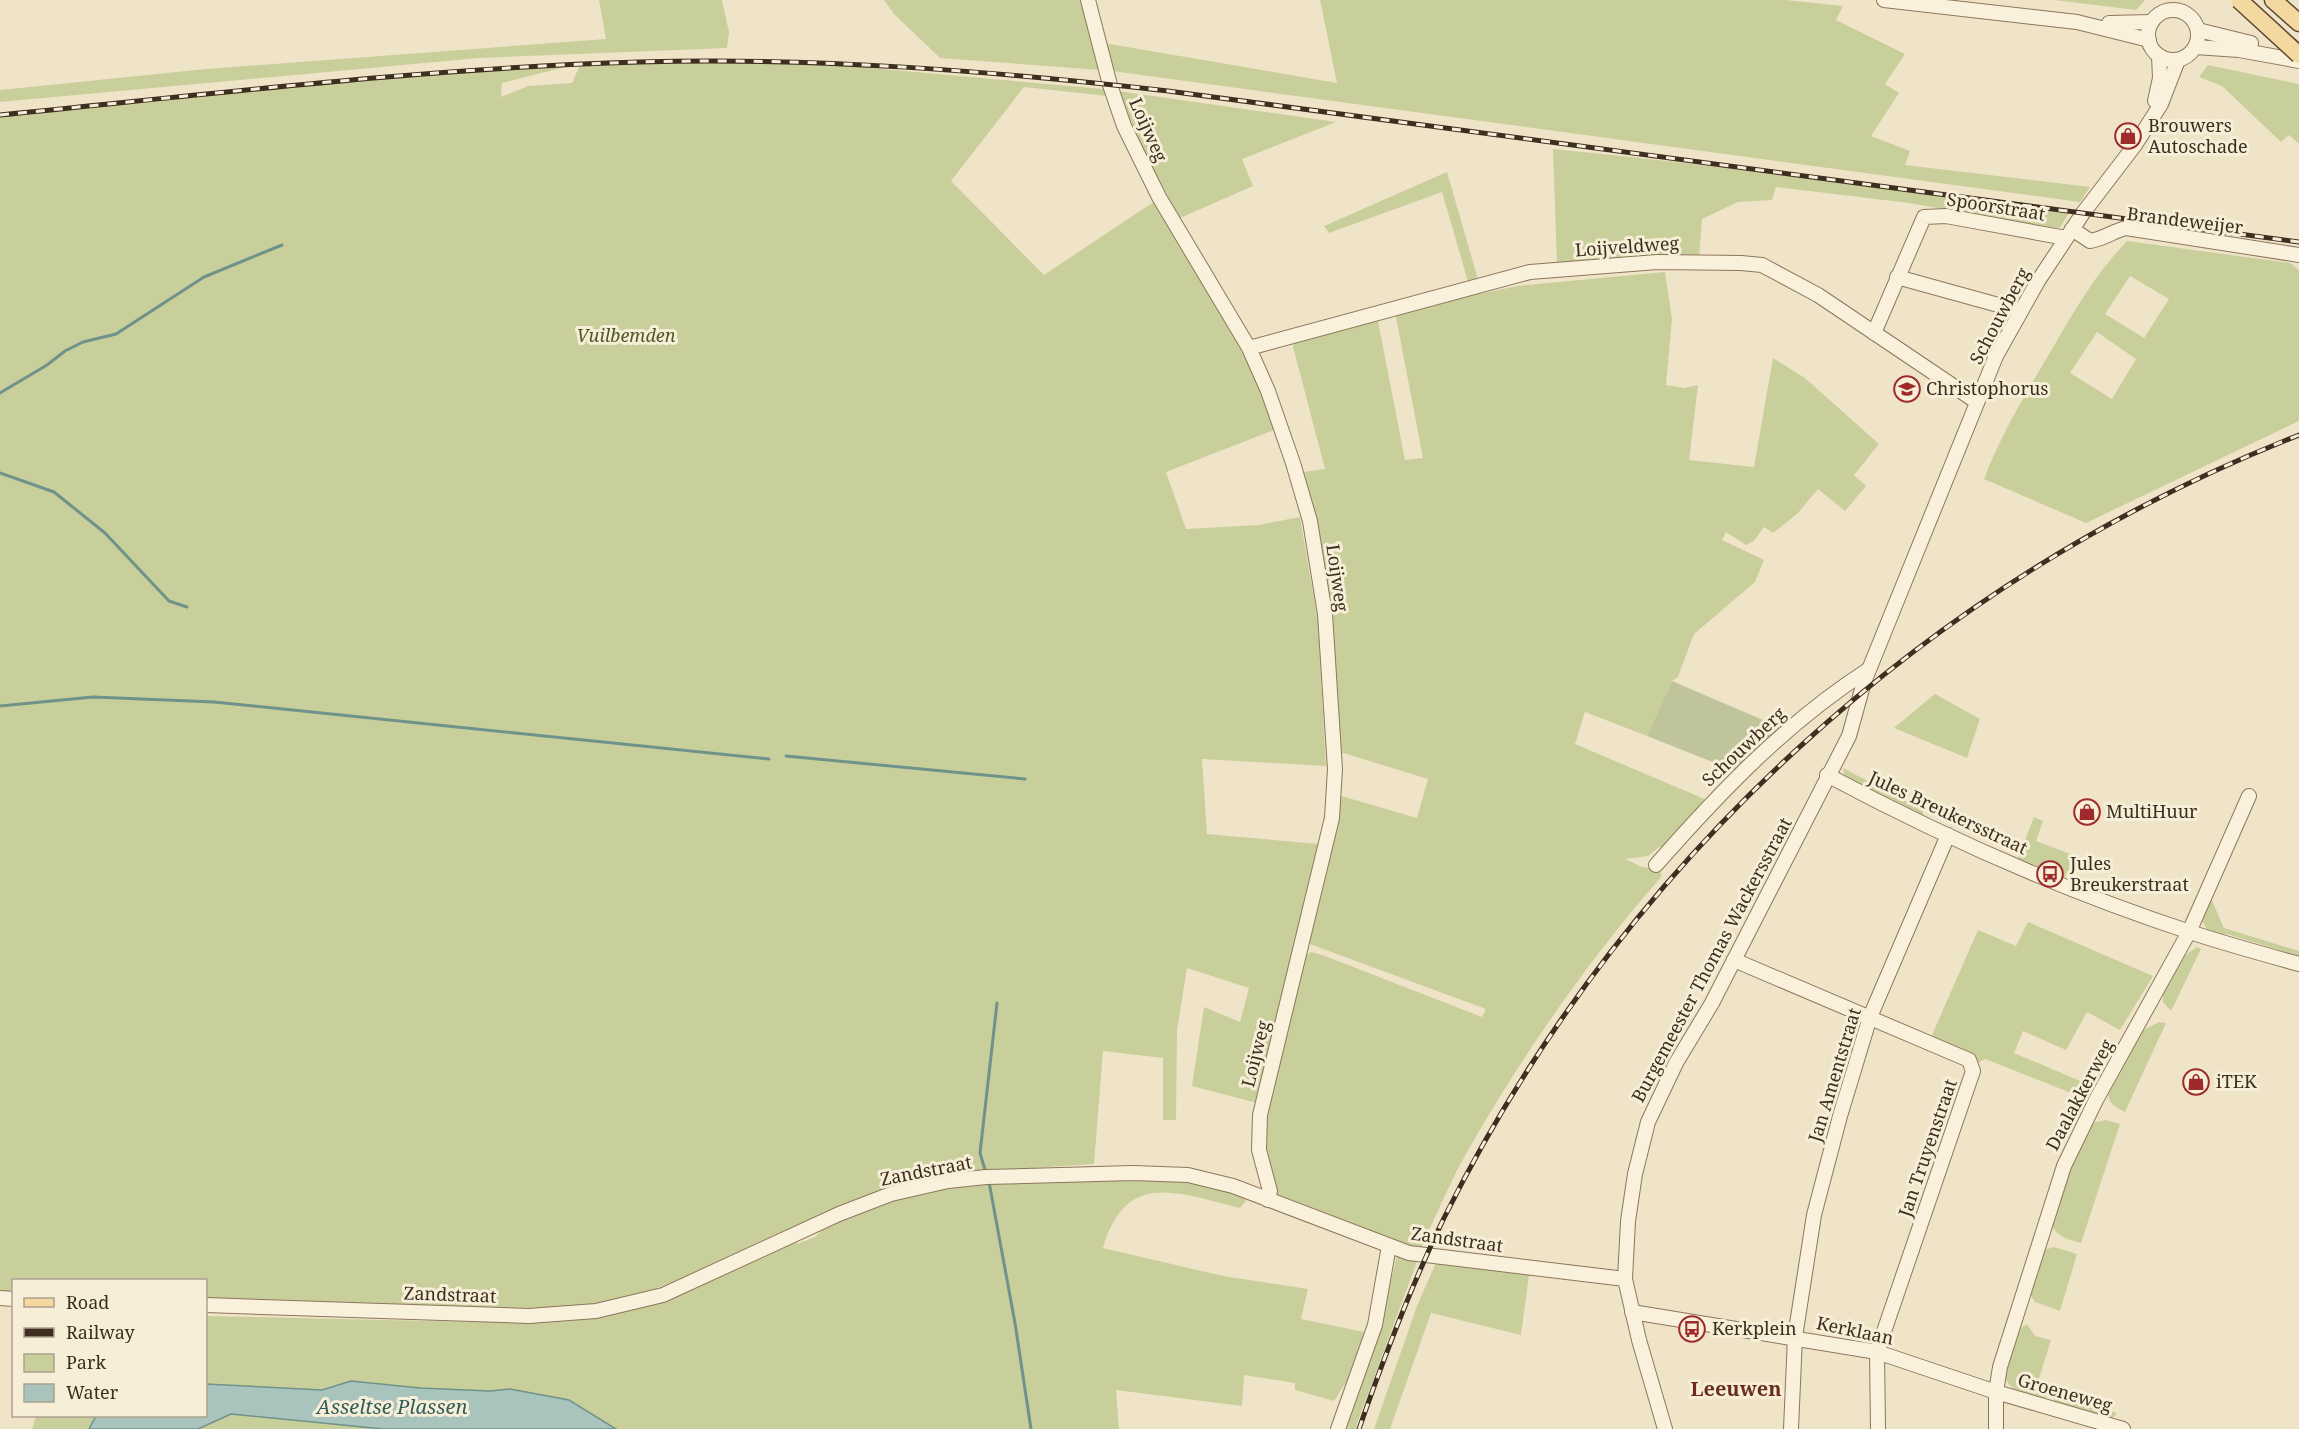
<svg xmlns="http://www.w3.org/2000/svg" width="2299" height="1429" font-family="'Noto Serif',serif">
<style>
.green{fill:#c9cf9b;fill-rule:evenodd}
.cemetery{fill:#bfc49a}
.water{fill:#a9c4bc;stroke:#6f938a;stroke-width:1.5}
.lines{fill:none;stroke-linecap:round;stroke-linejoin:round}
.stream{stroke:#6f938a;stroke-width:3}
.minor-casing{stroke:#8d765c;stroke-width:16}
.major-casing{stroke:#5b4430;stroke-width:19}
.minor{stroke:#faf1dc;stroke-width:14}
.major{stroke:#f3d9a0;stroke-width:16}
.rail-casing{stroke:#3d2e20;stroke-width:5}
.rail{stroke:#f7eed8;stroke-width:3;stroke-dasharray:9;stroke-linecap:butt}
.major-bridge-casing{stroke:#5b4430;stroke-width:19;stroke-linecap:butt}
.major-bridge{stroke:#f3d9a0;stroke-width:16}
.labels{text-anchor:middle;stroke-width:6;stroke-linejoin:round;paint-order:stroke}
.poi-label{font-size:18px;fill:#3d2e20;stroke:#f7eed8;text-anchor:start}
.street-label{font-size:18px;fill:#3d2e20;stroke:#f7eed8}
.park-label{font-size:18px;font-style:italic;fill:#4d5a26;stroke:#f7eed8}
.neighbourhood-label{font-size:20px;font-weight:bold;fill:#6b2e1e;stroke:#f7eed8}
.water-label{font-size:20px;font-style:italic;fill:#2f5d5a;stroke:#f7eed8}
</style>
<rect width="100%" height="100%" fill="#f0e4c8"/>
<g class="green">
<polygon points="599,0 722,0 729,32 727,48 479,58 0,102 0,90 206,69 606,39"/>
<polygon points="884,0 1080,0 1100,70 940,58 894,14"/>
<polygon points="1320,0 1786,0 1843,6 1836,20 1905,54 1885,84 1899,93 1871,136 1910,151 1905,165 2090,187 2080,202 1112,71 1104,43 1337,83"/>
<polygon points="2054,0 2145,0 2136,10"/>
<path d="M700,61L815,63L1103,89L1107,96L1024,87L951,181L1044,275L1155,201L1234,336L1256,381L1274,430L1166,472L1186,529L1259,525L1300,517L1318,622L1326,766L1202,759L1207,834L1319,844L1257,1103L1192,1086L1204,1007L1240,1022L1249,988L1187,968L1177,1030L1176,1120H1163V1058L1103,1051L1094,1164L986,1171L923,1180L635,1297L610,1303L529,1311L206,1302V1280H14L13,1293L0,1292V115L506,66ZM581,63L572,83L528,86L501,97L502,83Z"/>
<polygon points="2208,65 2299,84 2299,144 2289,135 2281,142 2222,86 2199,77"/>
<polygon points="1118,91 1336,122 1242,159 1253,186 1180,218 1146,156"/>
<path d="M1553,149C1726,165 1897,192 2069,213L2059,229L1909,203L1776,187L1772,200L1738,202L1702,219L1699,258L1557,265Z"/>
<polygon points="1447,172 1479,283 1469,285 1442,192 1329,233 1324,226"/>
<path d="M2127,241L2290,263L2299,270V421L2086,523L1984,479C2000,437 2022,400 2045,361C2069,320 2093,276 2127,241ZM2130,276L2169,299L2144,338L2105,314ZM2097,332L2136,359L2112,399L2070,373Z"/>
<path d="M1665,272L1672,319L1666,385L1684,388L1698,385L1689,460L1754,467L1773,358L1805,378L1879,444L1854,475L1866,486L1845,511L1818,489L1797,514L1773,533L1764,527L1754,541L1746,545L1726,532L1722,540L1764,560L1755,582L1694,634L1678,677L1672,681L1647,736L1585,712L1575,744L1707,800L1666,847H1659L1648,856L1625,859L1642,867L1658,869L1662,876C1590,958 1526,1050 1471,1145C1452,1177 1437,1214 1421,1248L1393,1243L1279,1199L1274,1190L1264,1147V1117L1303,957L1311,952L1325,956L1482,1017L1486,1009L1307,943L1338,795L1417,818L1428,779L1337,751L1326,598L1297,473L1325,469L1291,339L1377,316L1405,460L1423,458L1395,312L1517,286Z"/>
<polygon points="1935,694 1980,719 1967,758 1894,728"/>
<polygon points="1843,768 1923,810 1923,818 1845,778"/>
<polygon points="2034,817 2043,821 2036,841 2076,856 2065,877 2018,858"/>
<polygon points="2210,896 2224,928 2299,951 2299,956 2227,934 2217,937 2207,930 2201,918"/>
<polygon points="2028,922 2153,976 2120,1030 2087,1012 2066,1050 2023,1031 2014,1053 2092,1086 2084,1098 1985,1059 1978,1063 1929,1042 1978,930 2016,946"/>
<polygon points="2197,947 2201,949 2171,1011 2163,1002 2163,988 2177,964 2179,965 2184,956"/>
<path d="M2159,1022L2166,1023L2125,1112C2113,1106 2107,1102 2108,1088L2140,1032Z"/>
<path d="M2106,1120L2120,1124L2081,1243C2071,1240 2058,1238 2053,1227C2043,1205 2080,1143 2092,1123Z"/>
<path d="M1146,1178L1193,1182L1243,1196L1246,1201L1240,1208C1180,1194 1126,1168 1103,1248L1223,1276L1308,1289L1301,1319L1364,1332L1348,1379L1334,1401L1295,1390V1383L1244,1375L1242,1406L1116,1390L1119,1429H616L569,1400L511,1389L490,1391L420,1388L351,1381L322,1390L206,1384V1316L473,1322L542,1321L595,1317L796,1239L797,1244L815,1237L824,1228L855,1212L887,1201L937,1189L983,1183Z"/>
<polygon points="2054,1247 2077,1254 2060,1311 2035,1302 2030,1294 2044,1250"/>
<polygon points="1398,1251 1418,1259 1355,1429 1342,1429 1385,1305"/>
<polygon points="1436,1263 1529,1275 1521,1335 1431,1313 1390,1429 1374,1429 1417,1306"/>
<path d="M2027,1324L2035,1336L2051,1340L2036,1388L2046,1391L2045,1398L2041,1401C1992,1385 2004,1375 2015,1332Z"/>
<polygon points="2054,1393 2117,1413 2110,1421 2054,1404"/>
<polygon points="231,1414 381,1427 383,1429 198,1429"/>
<polygon points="36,1416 96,1416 89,1429 32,1429"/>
</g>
<polygon class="cemetery" points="1672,681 1784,729 1738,772 1647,736"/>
<polygon class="water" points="351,1381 420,1388 490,1391 510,1389 569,1400 616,1429 383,1429 231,1414 198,1429 89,1429 96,1416 206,1416 206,1384 322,1390"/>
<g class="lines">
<g class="stream">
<polyline points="0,393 47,365 65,351 83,342 116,334 204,277 282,245"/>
<polyline points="0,473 54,492 105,533 169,601 187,607"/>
<polyline points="0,706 93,697 214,702 769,759"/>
<polyline points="786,756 1025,779"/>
<polyline points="986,1173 980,1153 997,1003"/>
<polyline points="989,1182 1015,1323 1031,1429"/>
</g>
<g class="minor-casing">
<g id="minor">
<polyline points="1088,0 1110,85 1124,126 1159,197 1249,348 1268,391 1293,463 1310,521 1325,614 1335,769 1332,818 1260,1115 1259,1150 1270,1191 1268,1200"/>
<polyline points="1884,0 2077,22 2149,40"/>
<circle cx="2173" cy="35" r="25"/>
<polyline points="2109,23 2152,22"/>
<polyline points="2198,30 2251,43"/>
<polyline points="2195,47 2239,50 2299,61"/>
<polyline points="2155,101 2160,78 2159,56"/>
<path d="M2072,229L2090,241C2104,239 2113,231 2126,228L2299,255"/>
<polyline points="1897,277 2020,311"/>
<polyline points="1874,333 1924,217 1946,216 2066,238"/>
<polyline points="1249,348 1530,272 1657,262 1741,263 1762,265 1818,295 1977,402"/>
<path d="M1827,775C1943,837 2065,891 2190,932C2226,944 2263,954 2299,964"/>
<path d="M1656,865C1720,792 1787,722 1868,670"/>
<polyline points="1734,960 1969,1060 1973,1071 1877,1352 1878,1429"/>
<polyline points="0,1298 14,1299"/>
<polyline points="206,1305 529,1316 596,1311 663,1295 839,1214 891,1194 948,1181 986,1177 1133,1173 1188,1175 1233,1186 1409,1253 1625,1279"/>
<polyline points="1632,1312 1877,1352 1996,1392 2123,1429"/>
<polyline points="1338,1429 1375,1325 1389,1246"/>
<polyline points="1665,1429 1639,1340 1625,1279 1628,1221 1635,1174 1648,1122 1676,1063 1712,1003 1849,736 1864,682 1996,356 2038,281 2083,213 2135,145 2161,104 2178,60"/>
<polyline points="1791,1429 1795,1337 1814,1215 1840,1116 1870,1017 1948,835"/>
<polyline points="1996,1429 1996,1392 2000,1367 2064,1166 2096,1100 2189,932 2249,796"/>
</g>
</g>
<g class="major-casing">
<polyline id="major" points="2273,0 2299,23"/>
</g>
<use href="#minor" class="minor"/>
<use href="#major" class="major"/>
<g class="rail-casing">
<g id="rail">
<path d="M0,115C213,94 426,68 639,62C817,57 992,71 1168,91L2299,242"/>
<path d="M1359,1429C1384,1357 1411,1286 1444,1218C1622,861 1928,581 2299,435"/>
</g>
</g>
<use href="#rail" class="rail"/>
<g class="major-bridge-casing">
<polyline id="major-bridge" points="2239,0 2299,55"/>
</g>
<use href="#major-bridge" class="major-bridge"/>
</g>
<defs>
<g id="shop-ring" transform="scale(1.35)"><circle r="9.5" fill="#f7eed8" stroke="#9e2a2b" stroke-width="1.5"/><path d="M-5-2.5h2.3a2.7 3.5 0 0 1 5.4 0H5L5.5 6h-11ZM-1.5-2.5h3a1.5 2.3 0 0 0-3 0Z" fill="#9e2a2b"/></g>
<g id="school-ring" transform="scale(1.35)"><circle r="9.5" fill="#f7eed8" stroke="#9e2a2b" stroke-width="1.5"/><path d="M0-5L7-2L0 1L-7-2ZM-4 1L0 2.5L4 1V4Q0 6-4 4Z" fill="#9e2a2b"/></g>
<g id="bus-ring" transform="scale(1.35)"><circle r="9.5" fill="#f7eed8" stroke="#9e2a2b" stroke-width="1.5"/><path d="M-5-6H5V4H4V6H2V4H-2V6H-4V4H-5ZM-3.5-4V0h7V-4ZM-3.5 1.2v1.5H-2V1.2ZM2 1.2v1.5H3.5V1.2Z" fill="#9e2a2b"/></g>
</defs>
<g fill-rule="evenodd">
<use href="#shop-ring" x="2128" y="136"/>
<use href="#school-ring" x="1907" y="389"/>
<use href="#shop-ring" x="2087" y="812"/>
<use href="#bus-ring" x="2050" y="874"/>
<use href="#shop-ring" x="2196" y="1082"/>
<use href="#bus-ring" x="1692" y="1329"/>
</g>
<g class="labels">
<g class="poi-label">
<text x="2148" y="132">Brouwers<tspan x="2148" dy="21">Autoschade</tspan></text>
<text x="1926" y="395">Christophorus</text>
<text x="2106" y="818">MultiHuur</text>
<text x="2070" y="870">Jules<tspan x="2070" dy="21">Breukerstraat</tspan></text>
<text x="2216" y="1088">iTEK</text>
<text x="1712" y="1335">Kerkplein</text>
</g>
<g class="street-label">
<text transform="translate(1148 130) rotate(66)" y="6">Loijweg</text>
<text transform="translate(1996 207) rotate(9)" y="6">Spoorstraat</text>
<text transform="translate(2185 221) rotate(7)" y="6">Brandeweijer</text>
<text transform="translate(1627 247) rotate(-4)" y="6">Loijveldweg</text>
<text transform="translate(2000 316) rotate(-62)" y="6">Schouwberg</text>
<text transform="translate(1337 578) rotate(82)" y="6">Loijweg</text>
<text transform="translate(1744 747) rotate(-43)" y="6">Schouwberg</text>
<text transform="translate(1948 813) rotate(25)" y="6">Jules Breukersstraat</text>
<text transform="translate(1712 960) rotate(-62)" y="6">Burgemeester Thomas Wackersstraat</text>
<text transform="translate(1256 1054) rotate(-76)" y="6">Loijweg</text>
<text transform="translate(1835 1075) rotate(-73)" y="6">Jan Amentstraat</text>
<text transform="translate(2080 1095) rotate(-62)" y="6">Daalakkerweg</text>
<text transform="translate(1928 1148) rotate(-71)" y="6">Jan Truyenstraat</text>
<text transform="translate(926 1171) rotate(-11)" y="6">Zandstraat</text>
<text transform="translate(1457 1240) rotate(8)" y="6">Zandstraat</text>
<text transform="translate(450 1295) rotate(2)" y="6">Zandstraat</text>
<text transform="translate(1855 1331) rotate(12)" y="6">Kerklaan</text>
<text transform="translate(2065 1393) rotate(16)" y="6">Groeneweg</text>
</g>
<g class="park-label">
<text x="626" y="342">Vuilbemden</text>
</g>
<g class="neighbourhood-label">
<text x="1736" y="1396">Leeuwen</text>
</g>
<g class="water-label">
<text x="392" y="1414">Asseltse Plassen</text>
</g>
</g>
<rect x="12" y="1279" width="195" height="138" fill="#f7eed8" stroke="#ada18e" stroke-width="1.5"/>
<rect x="24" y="1298" width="30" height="9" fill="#f3d9a0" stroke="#ada18e" stroke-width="1.5"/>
<text x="66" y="1309" font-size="18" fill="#3d2e20">Road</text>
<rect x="24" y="1328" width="30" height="9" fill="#3d2e20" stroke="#ada18e" stroke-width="1.5"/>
<text x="66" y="1339" font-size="18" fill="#3d2e20">Railway</text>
<rect x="24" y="1354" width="30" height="18" fill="#c9cf9b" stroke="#ada18e" stroke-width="1.5"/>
<text x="66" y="1369" font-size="18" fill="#3d2e20">Park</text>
<rect x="24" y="1384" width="30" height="18" fill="#a9c4bc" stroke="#ada18e" stroke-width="1.5"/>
<text x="66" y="1399" font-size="18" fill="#3d2e20">Water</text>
</svg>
